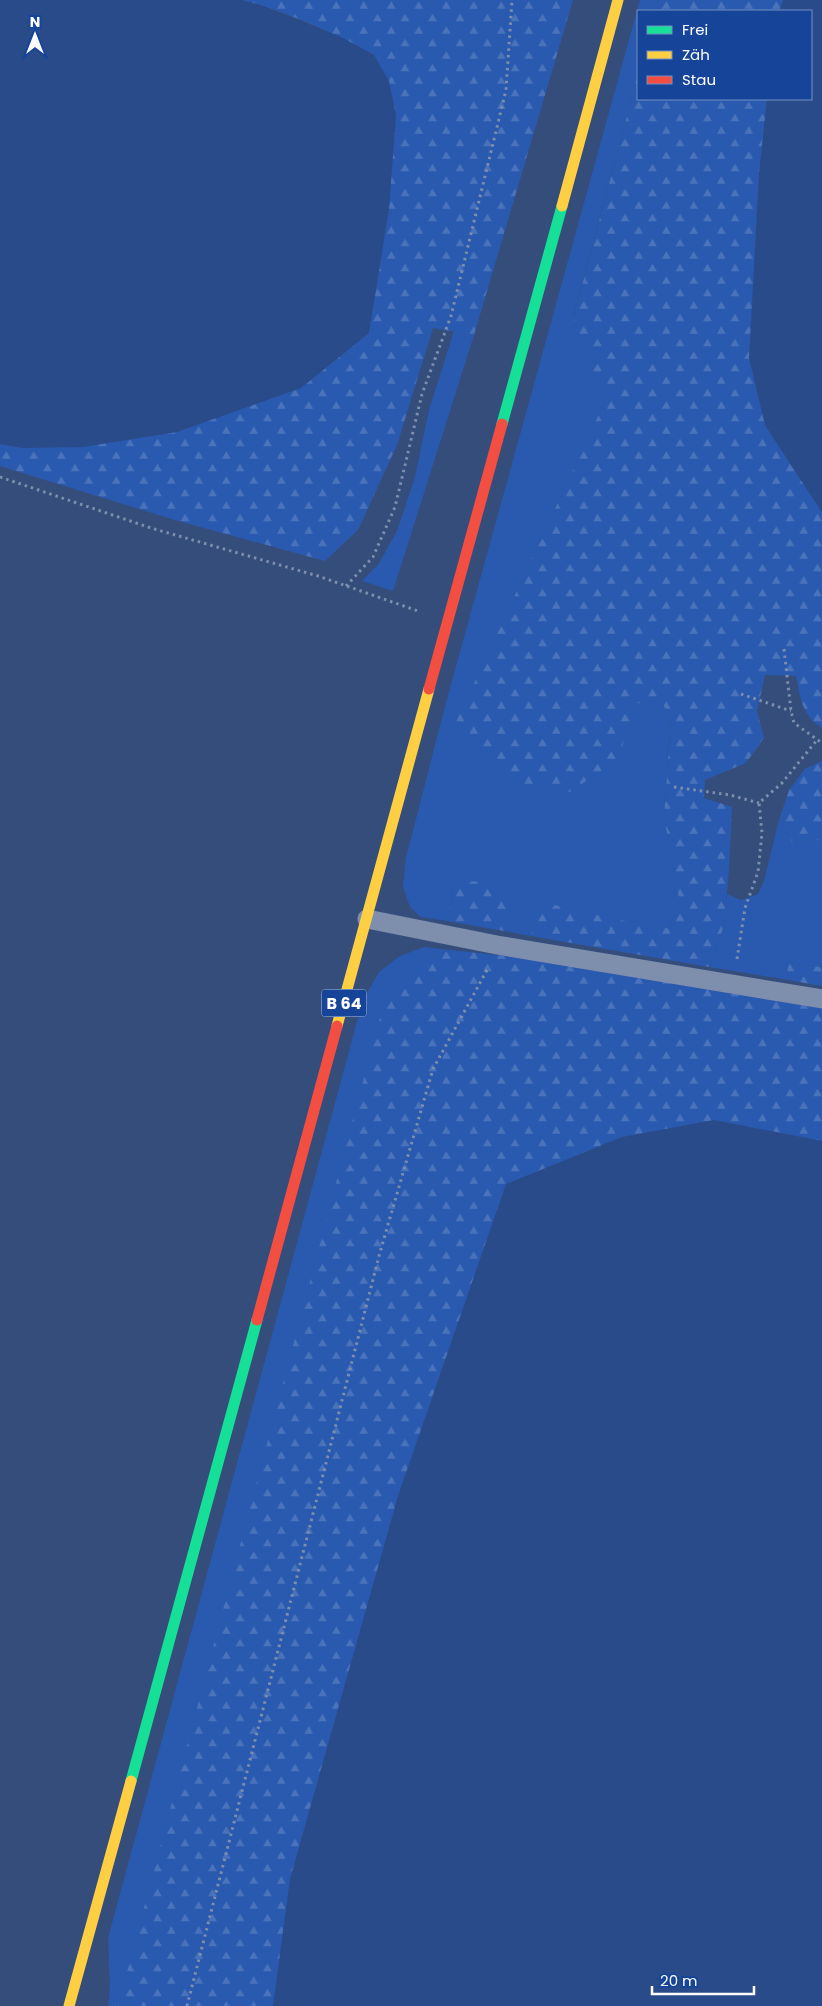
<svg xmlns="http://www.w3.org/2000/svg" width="822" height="2006" font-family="Poppins,sans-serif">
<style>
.green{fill:#2a5aaf}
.forest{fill:url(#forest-firs)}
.water{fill:#2a4b8a}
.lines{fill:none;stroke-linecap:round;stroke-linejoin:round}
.path{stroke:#7e8ead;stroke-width:3;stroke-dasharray:2.5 4;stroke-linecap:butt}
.lane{stroke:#7e8ead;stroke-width:19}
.fast{stroke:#16e098;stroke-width:11}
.slow{stroke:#ffcf43;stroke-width:11}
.jam{stroke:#f24e42;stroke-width:11}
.labels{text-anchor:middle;stroke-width:4.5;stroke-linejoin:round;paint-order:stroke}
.shield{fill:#164499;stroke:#b9c7e0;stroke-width:1}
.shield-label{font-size:16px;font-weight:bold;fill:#fff}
</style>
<defs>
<pattern id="forest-firs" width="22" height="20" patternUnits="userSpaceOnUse" patternTransform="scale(1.25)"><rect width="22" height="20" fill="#2a5aaf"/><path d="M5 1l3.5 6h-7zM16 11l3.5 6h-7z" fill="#4a73bb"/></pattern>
</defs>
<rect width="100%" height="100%" fill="#344d7b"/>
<g class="green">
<polygon points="640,0 658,0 655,11 638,11 638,75 573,318 605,401 454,726 618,759 636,704 658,698 671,716 664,817 680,905 669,928 629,922 534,920 531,936 504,931 510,911 455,882 447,921 421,917 410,907 403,887 406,858 444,710"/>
<polygon points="454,331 474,335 393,591 362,581 378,565 397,531 415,477 429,410"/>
<polygon points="779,820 792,843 822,840 822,967 787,963 788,980 709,967 724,926 727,894 741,900 758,894 764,881"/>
<polygon points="424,947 450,950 418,961 118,2006 108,2006 110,1988 108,1938 363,1000 379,972 400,956"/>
</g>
<g class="forest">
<path d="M241,0H573L474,335L433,328L397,445L358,530L325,561L175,520L0,466V444L24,448L374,55C332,32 287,12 241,0Z"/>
<polygon points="658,0 783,0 780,11 655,11"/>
<path d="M638,75V99H767L759,175L765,425L822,512V728C801,714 801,699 796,676L765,675L757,711L764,738L746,763L705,780L704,798L732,807L729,869L724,926L709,967L531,936L534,920L555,905L629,922L669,928L680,905L664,817L671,717L658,698L636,704L618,759L570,792L525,785L454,726L605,401L573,319Z"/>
<polygon points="822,761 822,840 792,843 779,820 789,790 805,769"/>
<polygon points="482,881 505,886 510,911 504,931 447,921 455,882"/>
<polygon points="450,950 526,958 822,1008 822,1141 805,1138 278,1983 273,2006 118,2006 383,1006 418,961"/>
<polygon points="787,963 822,967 822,986 788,980"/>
</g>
<g class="water">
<polygon points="0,0 241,0 257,4 341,37 374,55 389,81 396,115 389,209 369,333 301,388 177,432 83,447 24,448 0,444"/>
<polygon points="783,0 822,0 822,512 765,425 749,358 759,175 767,99 811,99 811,11 780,11"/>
<polygon points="714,1120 822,1141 822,2006 273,2006 290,1879 398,1496 506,1184 622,1137"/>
</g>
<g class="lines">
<g class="path">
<polyline points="0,477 151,528 318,576 418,611"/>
<polyline points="346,586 373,557 395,507 422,394 451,316 506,90 512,0"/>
<polyline points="784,649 791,711 794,723 822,743"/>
<polyline points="741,694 791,711"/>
<polyline points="674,787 730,795 759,803"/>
<polyline points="737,959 745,908 758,872 762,833 759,803 782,783 817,740"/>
<polyline points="187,2006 379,1256 433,1069 487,970"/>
</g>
<polyline class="lane" points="367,919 497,945 822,999"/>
<g class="fast">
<polyline points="502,424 562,206"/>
<polyline points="131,1781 257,1320"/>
</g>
<g class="slow">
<polyline points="562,206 618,0"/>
<polyline points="337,1026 429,689"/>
<polyline points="69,2006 131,1781"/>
</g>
<g class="jam">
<polyline points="429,689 502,424"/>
<polyline points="257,1320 337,1026"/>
</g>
</g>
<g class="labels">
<rect class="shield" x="321.5" y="989.5" width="45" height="27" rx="4"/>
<g class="shield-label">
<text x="344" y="1009">B 64</text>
</g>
</g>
<rect x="637" y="10" width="175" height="90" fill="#164499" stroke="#738fc2"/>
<rect x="647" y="26" width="25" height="8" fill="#16e098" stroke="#738fc2"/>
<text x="682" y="35" font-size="15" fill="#ffffff">Frei</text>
<rect x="647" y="51" width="25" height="8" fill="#ffcf43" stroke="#738fc2"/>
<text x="682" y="60" font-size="15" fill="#ffffff">Zäh</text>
<rect x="647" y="76" width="25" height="8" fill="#f24e42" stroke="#738fc2"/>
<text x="682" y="85" font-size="15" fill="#ffffff">Stau</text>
<g transform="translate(35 35)" stroke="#164499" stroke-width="4" paint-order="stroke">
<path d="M0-4L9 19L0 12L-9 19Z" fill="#ffffff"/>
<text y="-8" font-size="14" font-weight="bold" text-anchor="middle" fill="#ffffff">N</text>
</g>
<path d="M652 1986v8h102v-8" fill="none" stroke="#ffffff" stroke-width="2.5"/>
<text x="660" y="1986" font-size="15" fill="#ffffff" stroke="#164499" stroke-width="4" paint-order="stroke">20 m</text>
</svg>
